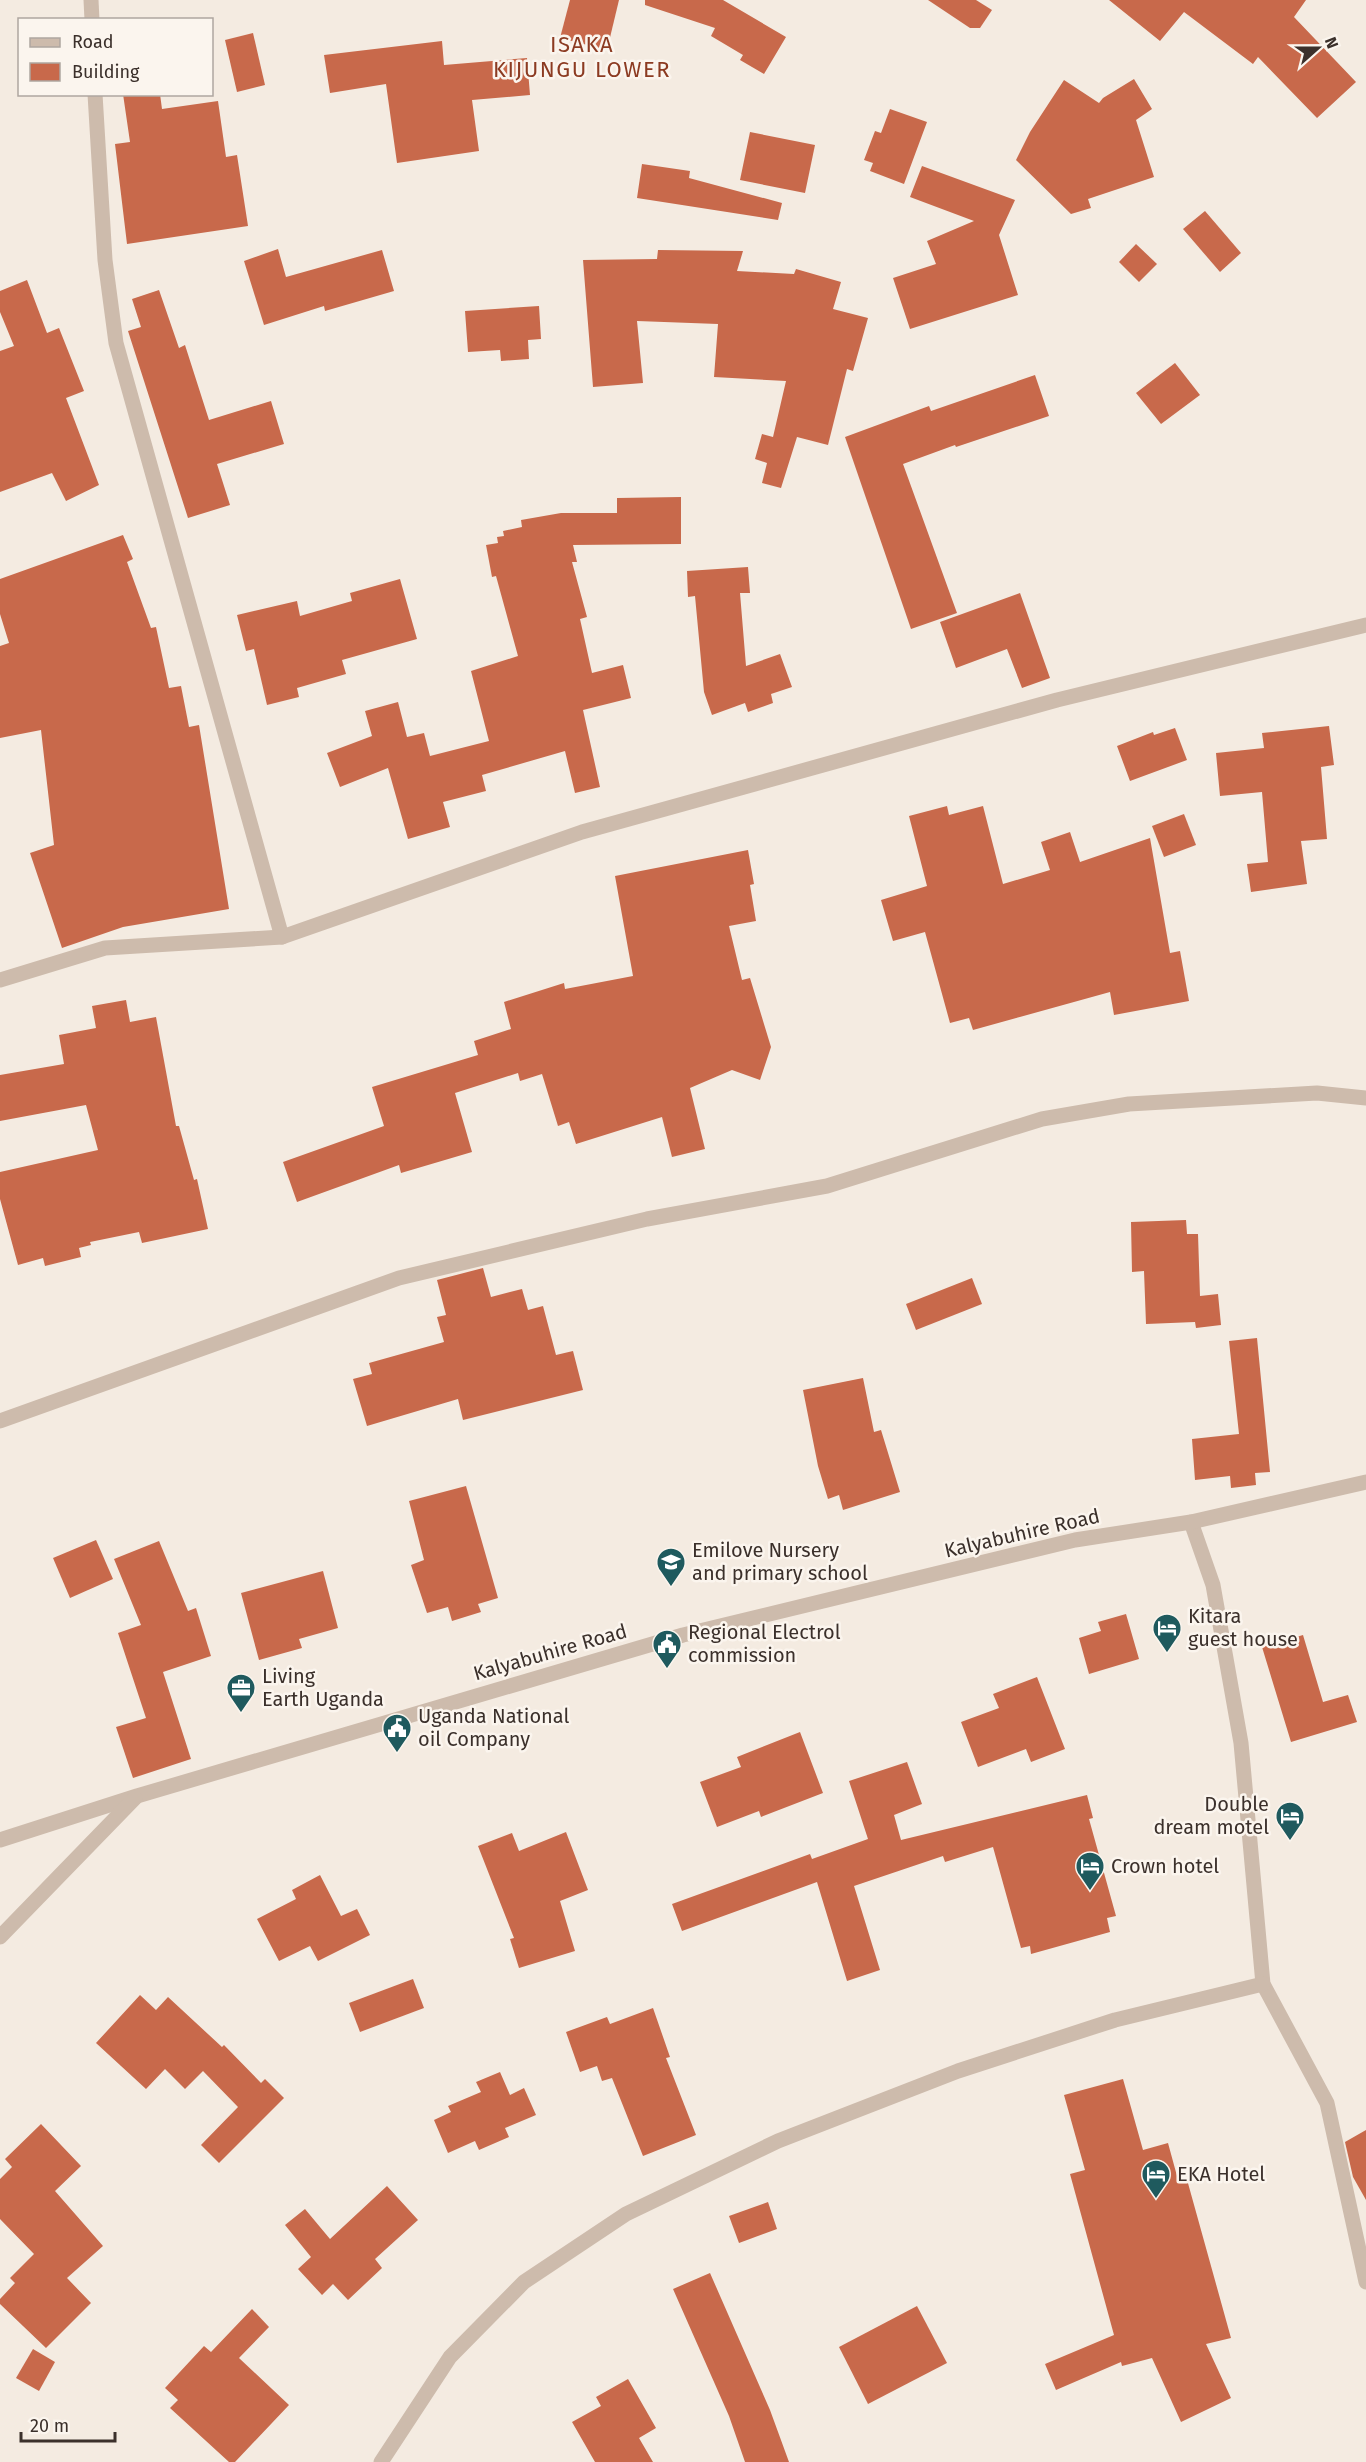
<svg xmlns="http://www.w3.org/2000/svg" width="1366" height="2462" font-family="'Fira Sans',sans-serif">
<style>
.building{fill:#c8694b}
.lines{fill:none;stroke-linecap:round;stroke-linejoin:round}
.minor{stroke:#cdbbac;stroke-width:15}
.labels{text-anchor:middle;stroke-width:5;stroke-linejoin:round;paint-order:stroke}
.street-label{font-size:20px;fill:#3b302b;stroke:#fbf5ee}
.poi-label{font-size:20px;fill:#3b302b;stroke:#fbf5ee;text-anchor:start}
.quarter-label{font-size:22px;letter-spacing:1.5px;fill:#8c3b22;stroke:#fbf5ee}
</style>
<rect width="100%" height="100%" fill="#f4ebe1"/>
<g class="building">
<polygon points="570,0 619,0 607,50 560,38"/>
<polygon points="645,0 723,0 786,37 764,74 740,60 743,55 711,36 715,28 645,5"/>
<polygon points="928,0 976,0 992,10 980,28 970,28"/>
<polygon points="1109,0 1306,0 1294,17 1356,82 1317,118 1258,57 1253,64 1184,12 1160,41"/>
<polygon points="253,33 265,85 237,92 225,40"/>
<polygon points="442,41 444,65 527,58 530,95 472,100 479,151 397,163 386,84 330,93 324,55"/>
<polygon points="1134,79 1152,109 1136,120 1154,177 1088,199 1091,208 1071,214 1016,160 1030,132 1064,80 1099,103 1103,98"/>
<polygon points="123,94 160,94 162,109 218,101 226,157 237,155 248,226 127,244 115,144 130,142"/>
<polygon points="890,109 927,122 904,184 870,171 873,163 864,160 875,131 881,133"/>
<polygon points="750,132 815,145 805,193 740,180"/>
<polygon points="642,164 690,171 689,178 782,203 778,220 637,198"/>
<polygon points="922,166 1015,200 999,235 1018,295 910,329 893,278 936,264 927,241 974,221 910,197"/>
<polygon points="1205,211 1241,253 1220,272 1183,229"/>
<polygon points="1136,244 1157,264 1139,282 1119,262"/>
<polygon points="278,249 286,277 382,250 394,291 325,311 324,306 264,325 244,261"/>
<polygon points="658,250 743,251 737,271 794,274 796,269 841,282 833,309 868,318 853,371 847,369 828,445 797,437 781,488 762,483 767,463 755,459 762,434 773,437 786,381 714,377 718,324 637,321 643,383 593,387 583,260 657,259"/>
<polygon points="27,280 47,333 59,328 84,391 66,398 99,485 66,501 52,473 0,492 0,351 14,346 0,312 0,291"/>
<polygon points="159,290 179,348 185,345 209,420 271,401 284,444 217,464 230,505 188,518 128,331 141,327 132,299"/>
<polygon points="539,306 541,339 528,340 529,359 501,361 500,350 468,352 465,311"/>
<polygon points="1175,363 1200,395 1161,424 1136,393"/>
<polygon points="1035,375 1049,416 956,447 955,445 903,464 957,613 911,629 845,437 929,406 931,411"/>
<polygon points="681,497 681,544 573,545 577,562 572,562 587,617 580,619 592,673 623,665 631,698 583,710 600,787 575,793 565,751 482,775 486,791 443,802 450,827 408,839 388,768 340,787 327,753 372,736 365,711 398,702 407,737 424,733 430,756 489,741 471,671 518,656 496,576 492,577 486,545 498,543 497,537 504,536 503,531 522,527 521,520 561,513 617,513 617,498"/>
<polygon points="123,535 133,559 127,562 151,628 156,627 169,688 181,686 189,727 199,725 229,909 123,927 62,948 30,853 54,845 41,730 0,738 0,646 9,643 0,614 0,579"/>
<polygon points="748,567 750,593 740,593 746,666 780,654 792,687 771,694 773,703 748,712 745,703 712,715 704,692 695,596 688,597 687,571"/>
<polygon points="400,579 417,639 342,660 346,674 297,688 299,697 267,705 254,649 246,651 237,615 297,601 300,616 352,601 350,593"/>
<polygon points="1020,593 1050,678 1022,688 1007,649 956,668 940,622"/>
<polygon points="1329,726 1334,765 1321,767 1327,839 1301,841 1307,884 1251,892 1247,864 1268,862 1262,792 1220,796 1216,753 1264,748 1262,733"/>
<polygon points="1175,728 1187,760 1130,781 1117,746 1153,732 1154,735"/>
<polygon points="947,806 949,815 983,806 1003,884 1050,870 1041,842 1070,832 1080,862 1150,838 1170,953 1180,951 1189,1001 1114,1015 1110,992 973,1030 969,1018 950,1023 925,932 893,941 881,900 927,886 909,816"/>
<polygon points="1184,814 1196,845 1164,857 1152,826"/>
<polygon points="748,850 754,884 750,885 756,921 729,926 742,980 750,978 771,1047 760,1080 732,1070 690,1088 705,1149 672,1157 662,1117 576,1144 569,1122 558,1126 542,1074 520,1081 518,1073 455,1093 472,1152 401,1173 399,1165 297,1202 283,1162 384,1126 372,1087 478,1055 474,1041 511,1029 504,1002 564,983 565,989 633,976 615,876"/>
<polygon points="126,1000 130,1022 156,1017 176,1126 179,1126 194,1180 197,1179 208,1229 142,1243 139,1232 90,1242 91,1245 79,1248 81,1257 45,1266 43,1258 18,1265 0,1199 0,1172 98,1150 86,1105 0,1121 0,1075 64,1064 59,1035 96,1028 92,1006"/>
<polygon points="1186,1220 1187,1234 1198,1234 1200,1296 1218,1294 1221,1325 1196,1328 1195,1322 1146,1324 1144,1271 1132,1272 1131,1222"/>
<polygon points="483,1268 491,1297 522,1289 528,1310 543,1306 556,1355 573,1351 583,1390 463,1420 458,1399 367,1426 353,1379 372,1374 369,1363 444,1342 437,1317 446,1315 437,1280"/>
<polygon points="972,1278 982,1304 916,1330 906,1304"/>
<polygon points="1257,1338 1270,1472 1255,1473 1256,1485 1231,1488 1230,1476 1195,1480 1192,1439 1239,1434 1229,1341"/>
<polygon points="863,1378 874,1432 881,1430 900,1492 843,1510 839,1495 828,1499 818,1466 803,1390"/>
<polygon points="466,1486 498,1598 478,1604 481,1612 452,1621 448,1607 427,1613 411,1565 424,1560 409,1501"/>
<polygon points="96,1540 113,1579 70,1598 53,1558"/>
<polygon points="159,1541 188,1611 196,1608 211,1656 163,1672 191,1759 133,1778 116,1727 146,1718 118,1633 141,1625 114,1559"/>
<polygon points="323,1571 338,1628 299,1639 302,1648 259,1660 241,1593"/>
<polygon points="1126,1614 1139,1659 1089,1674 1079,1638 1101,1631 1098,1622"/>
<polygon points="1303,1635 1323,1702 1348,1695 1357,1722 1291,1742 1262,1647"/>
<polygon points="1037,1677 1065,1749 1031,1762 1026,1749 978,1767 961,1722 999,1708 993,1694"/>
<polygon points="800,1732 823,1793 761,1817 759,1811 717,1827 700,1782 741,1767 737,1757"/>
<polygon points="907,1762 922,1804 894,1815 901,1840 1087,1795 1093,1818 1089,1819 1116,1916 1107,1918 1110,1932 1031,1954 1030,1946 1021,1948 993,1847 945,1862 943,1856 854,1886 880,1970 847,1981 817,1882 682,1931 672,1904 810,1854 812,1859 868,1839 849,1781"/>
<polygon points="566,1832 588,1890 560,1901 575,1951 519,1968 510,1939 514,1938 478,1846 512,1833 519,1851"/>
<polygon points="320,1875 341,1916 357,1909 370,1935 318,1961 310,1946 279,1961 257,1919 296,1899 292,1890"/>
<polygon points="413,1979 424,2008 360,2032 349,2003"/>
<polygon points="140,1995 156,2010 168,1997 222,2047 224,2045 261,2083 265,2079 284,2098 219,2163 201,2145 238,2107 203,2071 185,2089 165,2069 146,2089 96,2043"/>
<polygon points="653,2008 670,2057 666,2058 696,2135 643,2156 612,2078 602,2081 597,2066 580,2072 566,2032 607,2017 610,2024"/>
<polygon points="500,2072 510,2095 524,2088 536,2115 505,2128 509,2137 479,2150 475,2141 448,2153 434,2120 451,2112 448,2106 481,2092 476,2082"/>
<polygon points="1123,2079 1143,2150 1168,2143 1177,2176 1186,2176 1231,2338 1206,2344 1231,2398 1181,2422 1152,2358 1122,2366 1121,2362 1056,2390 1045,2364 1114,2335 1070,2174 1085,2170 1064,2095"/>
<polygon points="41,2124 81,2166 55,2191 103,2246 67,2278 91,2303 46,2348 0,2304 0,2299 15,2283 10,2278 34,2254 0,2219 0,2179 12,2167 5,2159"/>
<polygon points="1366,2130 1366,2200 1353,2177 1345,2142"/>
<polygon points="387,2186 418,2220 375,2259 382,2268 348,2300 333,2284 322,2295 298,2269 311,2257 285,2225 305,2209 330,2239"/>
<polygon points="768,2202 777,2229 739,2243 729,2216"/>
<polygon points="710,2273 770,2410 789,2462 745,2462 729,2416 673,2289"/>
<polygon points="917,2306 947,2363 868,2404 839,2347"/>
<polygon points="252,2309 269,2327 239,2358 289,2405 235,2462 229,2462 170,2408 178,2400 165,2388 204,2346 211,2352"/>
<polygon points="33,2349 55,2362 39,2391 16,2378"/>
<polygon points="628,2379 656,2428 639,2438 653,2462 595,2462 572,2422 601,2406 596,2397"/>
</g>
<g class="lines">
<g class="minor">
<polyline points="91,0 92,20"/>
<polyline points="95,94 105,260 116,343 282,937"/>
<polyline points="0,980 105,948 282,937 582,832 1057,700 1366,625"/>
<polyline points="0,1421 399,1278 647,1219 827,1186 1042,1119 1129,1104 1317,1093 1366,1098"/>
<polyline points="1191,1522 1213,1585 1241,1743 1263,1984 1327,2103 1366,2282"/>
<polyline points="0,1840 137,1796 683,1635 1075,1540 1191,1522 1366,1482"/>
<polyline points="0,1937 135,1798"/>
<polyline points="381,2462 450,2357 524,2282 626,2214 778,2141 958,2071 1115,2020 1263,1984"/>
</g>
</g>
<defs>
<g id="school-pin" transform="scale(1.5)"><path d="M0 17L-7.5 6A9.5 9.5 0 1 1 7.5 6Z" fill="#1f5a5e" stroke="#fbf5ee"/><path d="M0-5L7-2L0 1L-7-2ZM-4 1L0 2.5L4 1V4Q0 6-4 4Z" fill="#fff"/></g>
<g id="hotel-pin" transform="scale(1.5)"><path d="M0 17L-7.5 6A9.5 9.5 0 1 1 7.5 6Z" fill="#1f5a5e" stroke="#fbf5ee"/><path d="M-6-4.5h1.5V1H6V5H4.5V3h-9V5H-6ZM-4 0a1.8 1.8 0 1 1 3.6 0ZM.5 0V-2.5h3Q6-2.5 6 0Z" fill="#fff"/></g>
<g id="civic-pin" transform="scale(1.5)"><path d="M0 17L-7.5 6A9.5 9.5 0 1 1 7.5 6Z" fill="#1f5a5e" stroke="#fbf5ee"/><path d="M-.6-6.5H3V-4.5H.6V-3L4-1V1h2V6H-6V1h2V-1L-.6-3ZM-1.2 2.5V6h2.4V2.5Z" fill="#fff"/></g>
<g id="office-pin" transform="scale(1.5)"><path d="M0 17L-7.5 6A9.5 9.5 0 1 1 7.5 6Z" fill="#1f5a5e" stroke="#fbf5ee"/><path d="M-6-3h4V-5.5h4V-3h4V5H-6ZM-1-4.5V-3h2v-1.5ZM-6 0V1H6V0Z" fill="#fff"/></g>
</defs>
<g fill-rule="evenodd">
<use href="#school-pin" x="671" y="1562"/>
<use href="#hotel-pin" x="1167" y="1628"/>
<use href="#civic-pin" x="667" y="1644"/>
<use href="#office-pin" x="241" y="1688"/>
<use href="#civic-pin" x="397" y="1728"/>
<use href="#hotel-pin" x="1290" y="1816"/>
<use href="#hotel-pin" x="1090" y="1866"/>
<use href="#hotel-pin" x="1156" y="2174"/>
</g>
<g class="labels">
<g class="street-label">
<text transform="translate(1022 1533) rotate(-13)" y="7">Kalyabuhire Road</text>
<text transform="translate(550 1652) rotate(-16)" y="7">Kalyabuhire Road</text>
</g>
<g class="poi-label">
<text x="692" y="1557">Emilove Nursery<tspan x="692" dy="23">and primary school</tspan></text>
<text x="1188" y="1623">Kitara<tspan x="1188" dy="23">guest house</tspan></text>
<text x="688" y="1639">Regional Electrol<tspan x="688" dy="23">commission</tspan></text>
<text x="262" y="1683">Living<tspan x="262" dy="23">Earth Uganda</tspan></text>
<text x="418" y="1723">Uganda National<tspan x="418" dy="23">oil Company</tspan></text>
<text x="1269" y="1811" text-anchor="end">Double<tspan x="1269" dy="23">dream motel</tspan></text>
<text x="1111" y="1873">Crown hotel</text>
<text x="1177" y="2181">EKA Hotel</text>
</g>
<g class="quarter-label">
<text x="582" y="52">ISAKA<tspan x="582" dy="25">KIJUNGU LOWER</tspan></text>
</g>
</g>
<rect x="18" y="18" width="195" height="78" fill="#fbf5ee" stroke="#aea6a0" stroke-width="1.5"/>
<rect x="30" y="38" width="30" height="9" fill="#cdbbac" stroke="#aea6a0" stroke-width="1.5"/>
<text x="72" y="48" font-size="18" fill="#3b302b">Road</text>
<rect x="30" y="63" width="30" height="18" fill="#c8694b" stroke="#aea6a0" stroke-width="1.5"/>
<text x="72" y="78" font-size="18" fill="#3b302b">Building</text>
<g transform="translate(1318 48) rotate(69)" stroke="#fbf5ee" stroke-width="4.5" paint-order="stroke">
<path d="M0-4.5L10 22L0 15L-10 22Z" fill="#3b302b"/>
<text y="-9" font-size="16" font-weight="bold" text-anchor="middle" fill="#3b302b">N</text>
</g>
<path d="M21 2432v9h94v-9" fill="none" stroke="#3b302b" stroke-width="3"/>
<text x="30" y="2432" font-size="18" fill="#3b302b" stroke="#fbf5ee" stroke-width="4.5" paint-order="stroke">20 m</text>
</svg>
